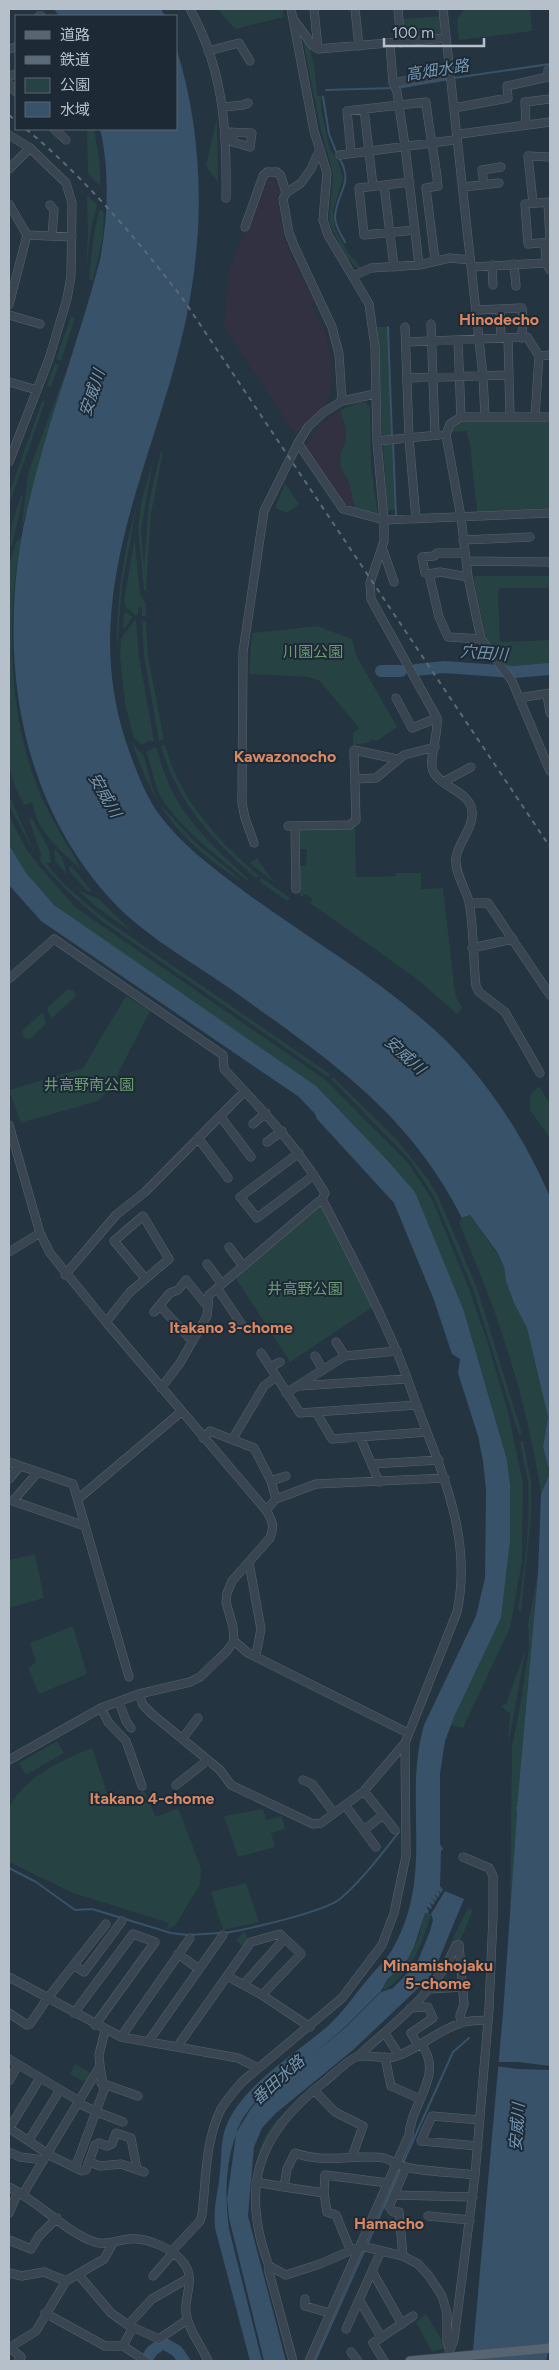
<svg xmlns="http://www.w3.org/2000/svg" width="559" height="2370" font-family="Figtree,'Noto Sans JP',sans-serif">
  <rect width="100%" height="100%" fill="#243441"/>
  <path fill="#313141" d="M269,175H275L279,178L282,189L277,198L284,235L289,250L313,299V308L315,314L324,327L333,362L331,391L326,404L295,434L224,327L228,273L266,177Z
    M340,410L346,429V440L340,455L341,469L349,482L355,510L345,507L304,447L319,424Z"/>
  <path fill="#264242" d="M217,9H283L284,17L235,29Z
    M464,9H530L532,31L459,40L457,20Z
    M441,16L444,32L441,36L408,40L404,37L403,19Z
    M302,36C316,57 315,73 317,96H321V109L330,150L337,158L343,178L333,211L335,228L348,253L361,267L358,269L345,256L329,222L333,173L321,131Z
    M217,118L218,182L206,166Z
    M87,129H94L100,164V186L88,174Z
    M87,194L97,205L91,230L85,276L88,236Z
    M100,209L104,213L103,237L93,281L89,280L94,232Z
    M71,316L75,318L61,361L56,359Z
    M376,327H388L396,510H387Z
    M55,363L59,365L51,387L47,385Z
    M66,371L21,532L28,473Z
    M42,401L45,402L9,505V494Z
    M361,402L367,403L370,408L371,467L378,515L355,510L349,482L341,469L340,455L346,440V429L340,410Z
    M461,419L550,422V508L477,512L470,444L466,431L450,432L452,425Z
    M161,451L163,452L151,514L146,590H144L138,527L142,499L153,461L141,530L144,565L149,502Z
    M285,483L299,504L287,513L275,508Z
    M21,496H23L12,546L10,545L12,524Z
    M137,504L122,586L117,652C116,601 123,553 137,504Z
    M21,536C7,620 7,708 38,789C45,806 55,823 64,840C69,848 79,861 80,869C65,855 44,837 36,817C34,812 34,807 32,802L24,805L15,787L9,766V566L16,542Z
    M134,542H135L140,594L146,604V616H142V606L138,608V615H135L125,606L124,601Z
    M473,576H550V588H500L498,592L500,642L550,640V667L509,670L486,639Z
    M126,612L132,617L125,629L123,628L124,613Z
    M134,621H136L139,656L154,741L151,742L150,740L142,745L134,738L125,704L120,657L121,638Z
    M142,621H146L148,656L164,740L159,741L144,656Z
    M317,626L352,639L356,655L397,727L377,741L371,740L368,743L353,745V733L359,728L320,681L308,677L249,674L252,633Z
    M132,743L144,756L152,787L159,803L195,842L240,879L239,880C179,840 156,811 132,743Z
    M165,745C180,801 217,839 259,876L256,878C212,839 178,804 161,746Z
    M156,747C161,763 166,780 174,795C192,828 222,854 249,880L248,881C221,860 179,827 162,799C153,784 153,767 146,752Z
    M9,795L35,854L9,805Z
    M9,815L25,847L36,862L75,907L327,1081L408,1163L432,1199L470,1291L487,1341L507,1408L523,1483L522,1561L510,1628L463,1728L450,1725L501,1618L510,1541V1484L507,1460L464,1311L452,1282L387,1160L54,905C38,889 17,869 9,846C7,837 9,824 9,815Z
    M32,818L49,849L51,863H46C63,885 84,902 105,919L330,1074L328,1077L103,922C80,903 59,885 40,861L41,855L29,819Z
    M355,828L356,877L396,876V873H421V889L443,888L454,985L456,997L462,1008L457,1014L413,976L310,903L313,899L305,894L302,897L300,895V866L306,865L307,849H300L299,830Z
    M54,848L62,857L67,874L55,861Z
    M257,858L273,881L250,863Z
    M69,867H72L92,891L88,892L70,872Z
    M262,878L290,898L287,901L259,881Z
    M79,891L99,899L132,932L95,906Z
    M68,989L73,990L76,996L51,1019L47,1008Z
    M126,996L150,1011L110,1089L98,1101L21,1123L9,1090L83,1068Z
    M43,1012L46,1024L30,1039H26L22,1034L23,1030Z
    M333,1077L397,1140L427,1178L438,1196L477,1288L522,1434L519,1435L473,1289L434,1197L411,1161L331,1079Z
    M539,1086L550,1104V1138L530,1110V1095Z
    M321,1204L373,1307L290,1362L235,1277Z
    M470,1215L496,1252L504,1267L506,1281L514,1303L527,1328L548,1417L543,1447L550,1473L541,1494C527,1399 497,1310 459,1223L462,1218Z
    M523,1441L531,1482V1518L521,1611L518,1610C524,1568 531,1526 528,1483C526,1470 522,1455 520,1442Z
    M35,1554L44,1598L9,1608V1560Z
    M538,1573L517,1807L516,1808L517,1813L510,1918L512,1746L520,1706L529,1648L528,1624Z
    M73,1626L87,1674L39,1694L28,1668L36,1662L30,1643Z
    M526,1648L508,1746L510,1714L501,1706L506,1704Z
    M57,1741L64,1753L26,1775L19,1763Z
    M92,1748L107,1792L115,1804L144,1791L156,1817L178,1808L201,1868L200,1884L175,1926L166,1930L169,1923L73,1893L9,1862C9,1851 6,1816 9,1808C22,1778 64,1759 92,1748Z
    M263,1809L266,1820L282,1816L285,1829L271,1833L275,1847L238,1857L224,1816Z
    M246,1883L259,1922L223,1930L211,1892Z
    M468,1908L473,1910L460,1941L452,1940Z
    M425,1912L431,1914L430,1917C422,1946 411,1972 385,1990L383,1988C389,1975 401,1969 409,1958C418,1944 421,1927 425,1912Z
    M244,1931L249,1941L244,1947L236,1941Z
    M75,2064L92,2074L89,2080L87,2079L84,2082L70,2074Z
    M293,2106L266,2142L257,2163C261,2138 272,2121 293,2106Z
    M426,2314L444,2344L445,2348L432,2352L416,2322Z"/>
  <path fill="#385269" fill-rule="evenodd" d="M54,9H161L165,16H59Z
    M176,47C206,142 205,245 181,341C148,476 79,599 126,742C134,765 143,790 156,810C180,844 212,867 245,892C303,935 366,971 421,1018C477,1064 522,1131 550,1197V1473L543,1447L548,1417L527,1328L514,1303L506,1281L504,1267L497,1252L470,1215L462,1218C409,1113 331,1061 239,995C199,966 152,941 117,906C24,809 0,675 20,545C37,448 75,355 100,260C108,217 110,171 100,129H176Z
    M9,845L26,873L54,905L316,1086L387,1160L415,1192L464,1311L507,1460L510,1484V1541L501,1618L454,1717L445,1741L440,1774V1844L443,1849L441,1851L440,1886L443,1890L441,1893L437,1890L440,1894L438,1898L434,1893L437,1899L436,1901L431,1898L435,1902L433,1905L429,1902L432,1907L431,1909L426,1906L429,1911L428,1913H425L414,1947L408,1959L387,1980L381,1991L344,2028L313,2054L345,2028L381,1992L393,1988L417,1963L430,1931L433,1920L431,1914L445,1891L464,1899L437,1964L429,1978L353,2050L276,2113L262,2128L254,2147L248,2216L286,2361H264L229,2218L227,2199L236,2135C225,2163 225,2199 229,2229L262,2361H250L215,2228C213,2205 218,2194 220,2172C222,2156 220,2140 227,2124C244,2084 297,2053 329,2025C344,2011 355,1994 368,1979C376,1969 385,1961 392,1950C436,1874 402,1803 424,1725L476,1616L485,1578L486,1490L483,1461L478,1436L458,1373L460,1359L452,1354L434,1300L394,1203L317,1119L315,1114L299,1097L41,921L9,885ZM300,2064L259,2099L250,2110L236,2133C247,2103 275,2083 300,2064Z
    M550,1473V2343L546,2361H472L503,2013L517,1813L516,1807H517L538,1573L541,1494Z"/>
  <path fill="#243441" d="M497,2062H518L550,2066V2070L518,2069L496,2066Z"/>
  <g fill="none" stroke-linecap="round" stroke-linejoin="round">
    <path stroke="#385269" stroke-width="2" d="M454,78L550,64
      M397,88L449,79
      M326,90L392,88
      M323,97L329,134L337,154
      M339,158C355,183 336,193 335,217C335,226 341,235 345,242
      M388,327L392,436
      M393,441L396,516
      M9,1868L36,1882L75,1910L92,1909L171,1933L188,1935L220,1933
      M225,1933C248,1929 324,1912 340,1899C362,1880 381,1855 399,1832
      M403,2163L453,2052L469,2038
      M367,2245L401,2167
      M315,2361L365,2249"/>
    <path stroke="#385269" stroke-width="12" d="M416,670L444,667L514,672L550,669
      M381,671H401
      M145,2361L152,2351L163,2343L177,2351L184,2361"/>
    <defs>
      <path id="minor" d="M190,9C224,70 227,130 226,198
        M291,9L314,131L327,173L323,220L328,235L369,304L375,347L377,441L384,520V541L370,583L371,599L437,718C439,734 428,759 433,771C441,788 470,791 472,811C474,828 458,842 456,858C454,872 466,889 469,902C474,928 473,960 476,986L479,992L505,1012L540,1073
        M314,9L318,49
        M355,9L359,46
        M398,9L401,43
        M443,9L483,376L485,417
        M39,16H41
        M294,20L313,46L318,49L446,38
        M390,44L393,83L397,92L405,146L419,265
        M9,49L16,47
        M208,51L239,43L250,61
        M9,76L16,74
        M393,83L450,73
        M9,84L16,92
        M224,107L243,105L248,103
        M454,108L508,98L507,86L548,77V70H550
        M364,109L373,186
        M526,125L525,102L550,99
        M54,129L66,140
        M226,132L252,133L250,147L233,142L232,134
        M9,135L30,148L66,183L72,203L71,276L67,299L49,359L9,462
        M320,149L311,169L301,183L286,193L283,199L289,233L295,248L332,327L339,354L342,401
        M351,152L347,111L426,102C429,131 435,157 438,186L426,188L435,260
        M340,155L454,140L460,134L550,122
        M9,169L30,148
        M410,182L359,188L364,235L415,230
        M384,185L394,267
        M484,185L482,170L501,167
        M463,187L499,183
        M550,202L525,204L528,244L550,242
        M533,203L528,156L550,157
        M548,203L550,240
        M9,204L27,235L9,305
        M50,205L54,210L52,236
        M245,227L263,176L267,172H277L281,176L286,193
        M27,235L72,237
        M545,243L546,263
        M514,264L516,286
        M492,265L493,285
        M471,267L546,263L550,270
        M353,276L371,268L419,265L450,258L470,260
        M500,309L501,338
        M476,310L522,308L523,325L521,338
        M9,315L40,324
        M431,324L435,435
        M405,327L409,438L416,519
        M508,338L510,416
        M458,340L461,417
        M406,342L527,337L539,356L535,417
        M539,356L550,355
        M407,378L509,375
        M9,382L37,390
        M550,417H461L450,424L446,435L461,517L468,577L481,639L512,681L550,771
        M377,441L439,435
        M298,443L343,509L384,520L550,513
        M463,540L530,537
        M383,550L394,582
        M466,561L550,562
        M429,574L425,573L422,557L434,556L437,553H465
        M468,577L440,572L429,574L439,617L448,637L481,639
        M547,694L550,713
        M396,698L412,728L437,718
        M519,698L550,693
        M355,779L376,778L404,755L435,747
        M443,782L471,767
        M288,826L350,825L356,820L354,750L397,759
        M295,826L296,889
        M254,843L245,818L242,803L243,652L264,511L298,443L308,427L324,412L342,401L375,394
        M469,903H488L550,995
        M472,948L513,939
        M9,979L54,939L223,1055L224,1069C262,1110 296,1145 325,1193L322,1199L209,1295L207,1316L180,1363L161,1388
        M220,1116L251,1157
        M253,1124L266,1113
        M9,1125L40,1233L50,1253L106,1322L266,1510C272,1520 275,1526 270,1538L232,1581L227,1593L226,1602L233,1627L234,1641L227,1651L200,1677L190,1682L139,1694L101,1708L9,1760
        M198,1138L228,1178
        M267,1142L282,1131
        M299,1153L240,1197L257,1218L314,1175
        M229,1247L243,1266
        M9,1252L40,1233
        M207,1264L222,1284
        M65,1275L116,1215L145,1192L244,1092
        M217,1288L242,1325
        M160,1306L192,1341
        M154,1312L170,1293L178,1290L186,1280L208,1307
        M106,1322L130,1292L169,1259L143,1216L114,1241L145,1278
        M336,1342L345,1356
        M261,1353L300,1413L417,1405
        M315,1356L323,1370
        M270,1367L280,1362
        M299,1386L406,1379
        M286,1393L345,1356L397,1351
        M316,1412L332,1439L427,1432
        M360,1437L379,1482
        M203,1438L210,1431L254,1448L271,1481L276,1499
        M232,1440L264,1386L276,1377
        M9,1462L73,1484L129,1677
        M372,1464L439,1460
        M38,1472L13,1501L85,1526
        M9,1479L20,1466
        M271,1481L286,1476
        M78,1499L181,1412
        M266,1510L276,1499L316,1484L445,1478
        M249,1563L261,1629L256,1655
        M234,1641L248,1653L408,1733
        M139,1694L143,1705L152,1714L220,1770L231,1785L313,1824L321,1823L364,1791L405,1743
        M119,1702L126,1721L131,1728
        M101,1708L108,1722L126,1741L142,1786
        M182,1739L198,1718
        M303,1780L312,1784L334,1813
        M176,1785L208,1760
        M364,1791L395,1830
        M345,1805L376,1847
        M364,1830L383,1815
        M178,1954L199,1969
        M74,1965L84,1972L122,1921
        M227,1976L262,1995L310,2027
        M9,1977L121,2037L238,2058L258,2068
        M243,1985L284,1939
        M429,1989L463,1987
        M410,2008L428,2007L433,2018L411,2033L418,2045
        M9,2013L27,2025L30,2024L47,1999L106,1924
        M74,2013L133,1934L155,1942L95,2025
        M386,2035L399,2055
        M121,2037L190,1938
        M148,2042L223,1935
        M177,2047L251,1942L280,1934L301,1954L262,1995
        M357,2057C393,2024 437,1992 456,1945H459L464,2004L460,2016L461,2023
        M385,2057L391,2086L420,2099
        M9,2059L79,2101L23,2194
        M9,2081L18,2065
        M101,2083L138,2096
        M314,2090L335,2112L363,2126L352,2157
        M79,2101L100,2066L99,2055L105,2030
        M78,2103L97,2112L123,2122
        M9,2128L51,2156L82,2171L86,2170L95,2145L99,2143L107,2146L112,2144L116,2133L131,2138L137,2169
        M9,2129L40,2078
        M29,2140L60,2090
        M478,2146L421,2141L432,2116L480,2120
        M9,2152L20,2157L44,2160
        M89,2162L100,2166L121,2164L144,2172
        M75,2168L104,2090L100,2066
        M256,2182L284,2187L287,2169L295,2153C325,2164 353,2154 384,2158C391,2160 398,2165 405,2167C427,2172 453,2172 475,2175
        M9,2187C38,2201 68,2234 95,2242C107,2246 117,2240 129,2239C147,2237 175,2249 185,2265C195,2279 184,2298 186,2313C188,2330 202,2346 208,2361
        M284,2187L324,2193
        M394,2195L473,2197
        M9,2213L18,2192
        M428,2216L470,2220
        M9,2240L31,2249L39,2236L57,2218
        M350,2249L336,2215L327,2212L324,2193L325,2175L388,2183
        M171,2252L200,2221L202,2215C206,2181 205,2141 221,2109C227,2099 235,2090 242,2082L342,1998L382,1945L394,1913L406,1856L405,1743L457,1612C472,1542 445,1479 420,1414C412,1393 405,1370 396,1350C374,1298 348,1249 322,1199
        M403,2256L399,2212H393L389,2207L406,2167
        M269,2266V2272L293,2361
        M372,2271L402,2324
        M9,2273L22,2276L44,2272L66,2281
        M78,2274L111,2313L128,2325L152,2299L189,2278
        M153,2276L173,2253
        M305,2299V2306L330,2313
        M360,2301L381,2337
        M45,2313L105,2346H123
        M128,2325L159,2339L187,2320
        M133,2327L123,2346L146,2361
        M346,2329L381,2251
        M9,2348L36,2331L66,2281L104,2259L113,2243
        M10,2348L21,2357L18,2361
        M449,2348L447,2341V2313L442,2296L429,2276L418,2264L403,2256L361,2246L320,2264L286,2275L269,2266C240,2188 257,2134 323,2083C332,2076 347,2061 356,2057C368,2053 385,2061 397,2056C420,2048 438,2030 461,2023C469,2020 479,2021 488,2020
        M351,2352L358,2361
        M449,2352L454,2340L475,2175L489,2009L493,1916V1876L489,1868L463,1857
        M309,2361L409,2135C411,2102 445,2075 421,2044
        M384,2361L373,2343L413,2316"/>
      <path id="major" d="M410,2361L550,2348"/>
    </defs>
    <use href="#minor" stroke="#57636e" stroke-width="9"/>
    <use href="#major" stroke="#45515d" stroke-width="10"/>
    <use href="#minor" stroke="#394551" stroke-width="8"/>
    <use href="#major" stroke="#576471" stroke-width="9"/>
    <path stroke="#5b6a78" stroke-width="2" stroke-dasharray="5 5" stroke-linecap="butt" d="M9,115L16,121
      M26,129C85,178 136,238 183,299L550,847"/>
  </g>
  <g text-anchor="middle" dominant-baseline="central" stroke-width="4" stroke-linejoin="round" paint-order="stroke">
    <g font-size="15" fill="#6b9d71" stroke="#1d2a36">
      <text x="313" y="652">川園公園</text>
      <text x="89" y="1085">井高野南公園</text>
      <text x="305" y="1289">井高野公園</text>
    </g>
    <g font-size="16" font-style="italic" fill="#7495af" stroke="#1d2a36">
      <text transform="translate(437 70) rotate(-9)">高畑水路</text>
      <text transform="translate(92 393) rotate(-72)">安威川</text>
      <text transform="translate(484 653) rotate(4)">穴田川</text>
      <text transform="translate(105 795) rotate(60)">安威川</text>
      <text transform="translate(405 1055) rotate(42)">安威川</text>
      <text transform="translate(278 2080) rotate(-42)">番田水路</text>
      <text transform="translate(517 2127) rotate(-86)">安威川</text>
    </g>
    <g font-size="16" font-weight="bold" fill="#d98862" stroke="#1d2a36">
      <text x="499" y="319">Hinodecho</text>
      <text x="285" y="756">Kawazonocho</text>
      <text x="231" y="1327">Itakano 3-chome</text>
      <text x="152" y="1798">Itakano 4-chome</text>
      <text x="438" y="1965">Minamishojaku<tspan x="438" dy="18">5-chome</tspan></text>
      <text x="389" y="2223">Hamacho</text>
    </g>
  </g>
  <rect width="559" height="2370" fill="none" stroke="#b5c0cb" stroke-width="20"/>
  <rect x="15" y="15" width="162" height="115" fill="#1d2a36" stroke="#5a6672"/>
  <rect x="25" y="31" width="25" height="8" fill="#576471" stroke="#5a6672"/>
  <text x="60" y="40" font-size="15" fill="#b5c0cb">道路</text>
  <rect x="25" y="56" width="25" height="8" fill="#5b6a78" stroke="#5a6672"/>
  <text x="60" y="65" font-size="15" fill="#b5c0cb">鉄道</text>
  <rect x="25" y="78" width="25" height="15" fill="#264242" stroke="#5a6672"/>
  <text x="60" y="90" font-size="15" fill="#b5c0cb">公園</text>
  <rect x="25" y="102" width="25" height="15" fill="#385269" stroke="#5a6672"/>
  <text x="60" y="115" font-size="15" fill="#b5c0cb">水域</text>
  <path d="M384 38v8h100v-8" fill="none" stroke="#b5c0cb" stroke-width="2.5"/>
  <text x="392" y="38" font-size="15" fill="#b5c0cb" stroke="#1d2a36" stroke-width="4" paint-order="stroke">100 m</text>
</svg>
